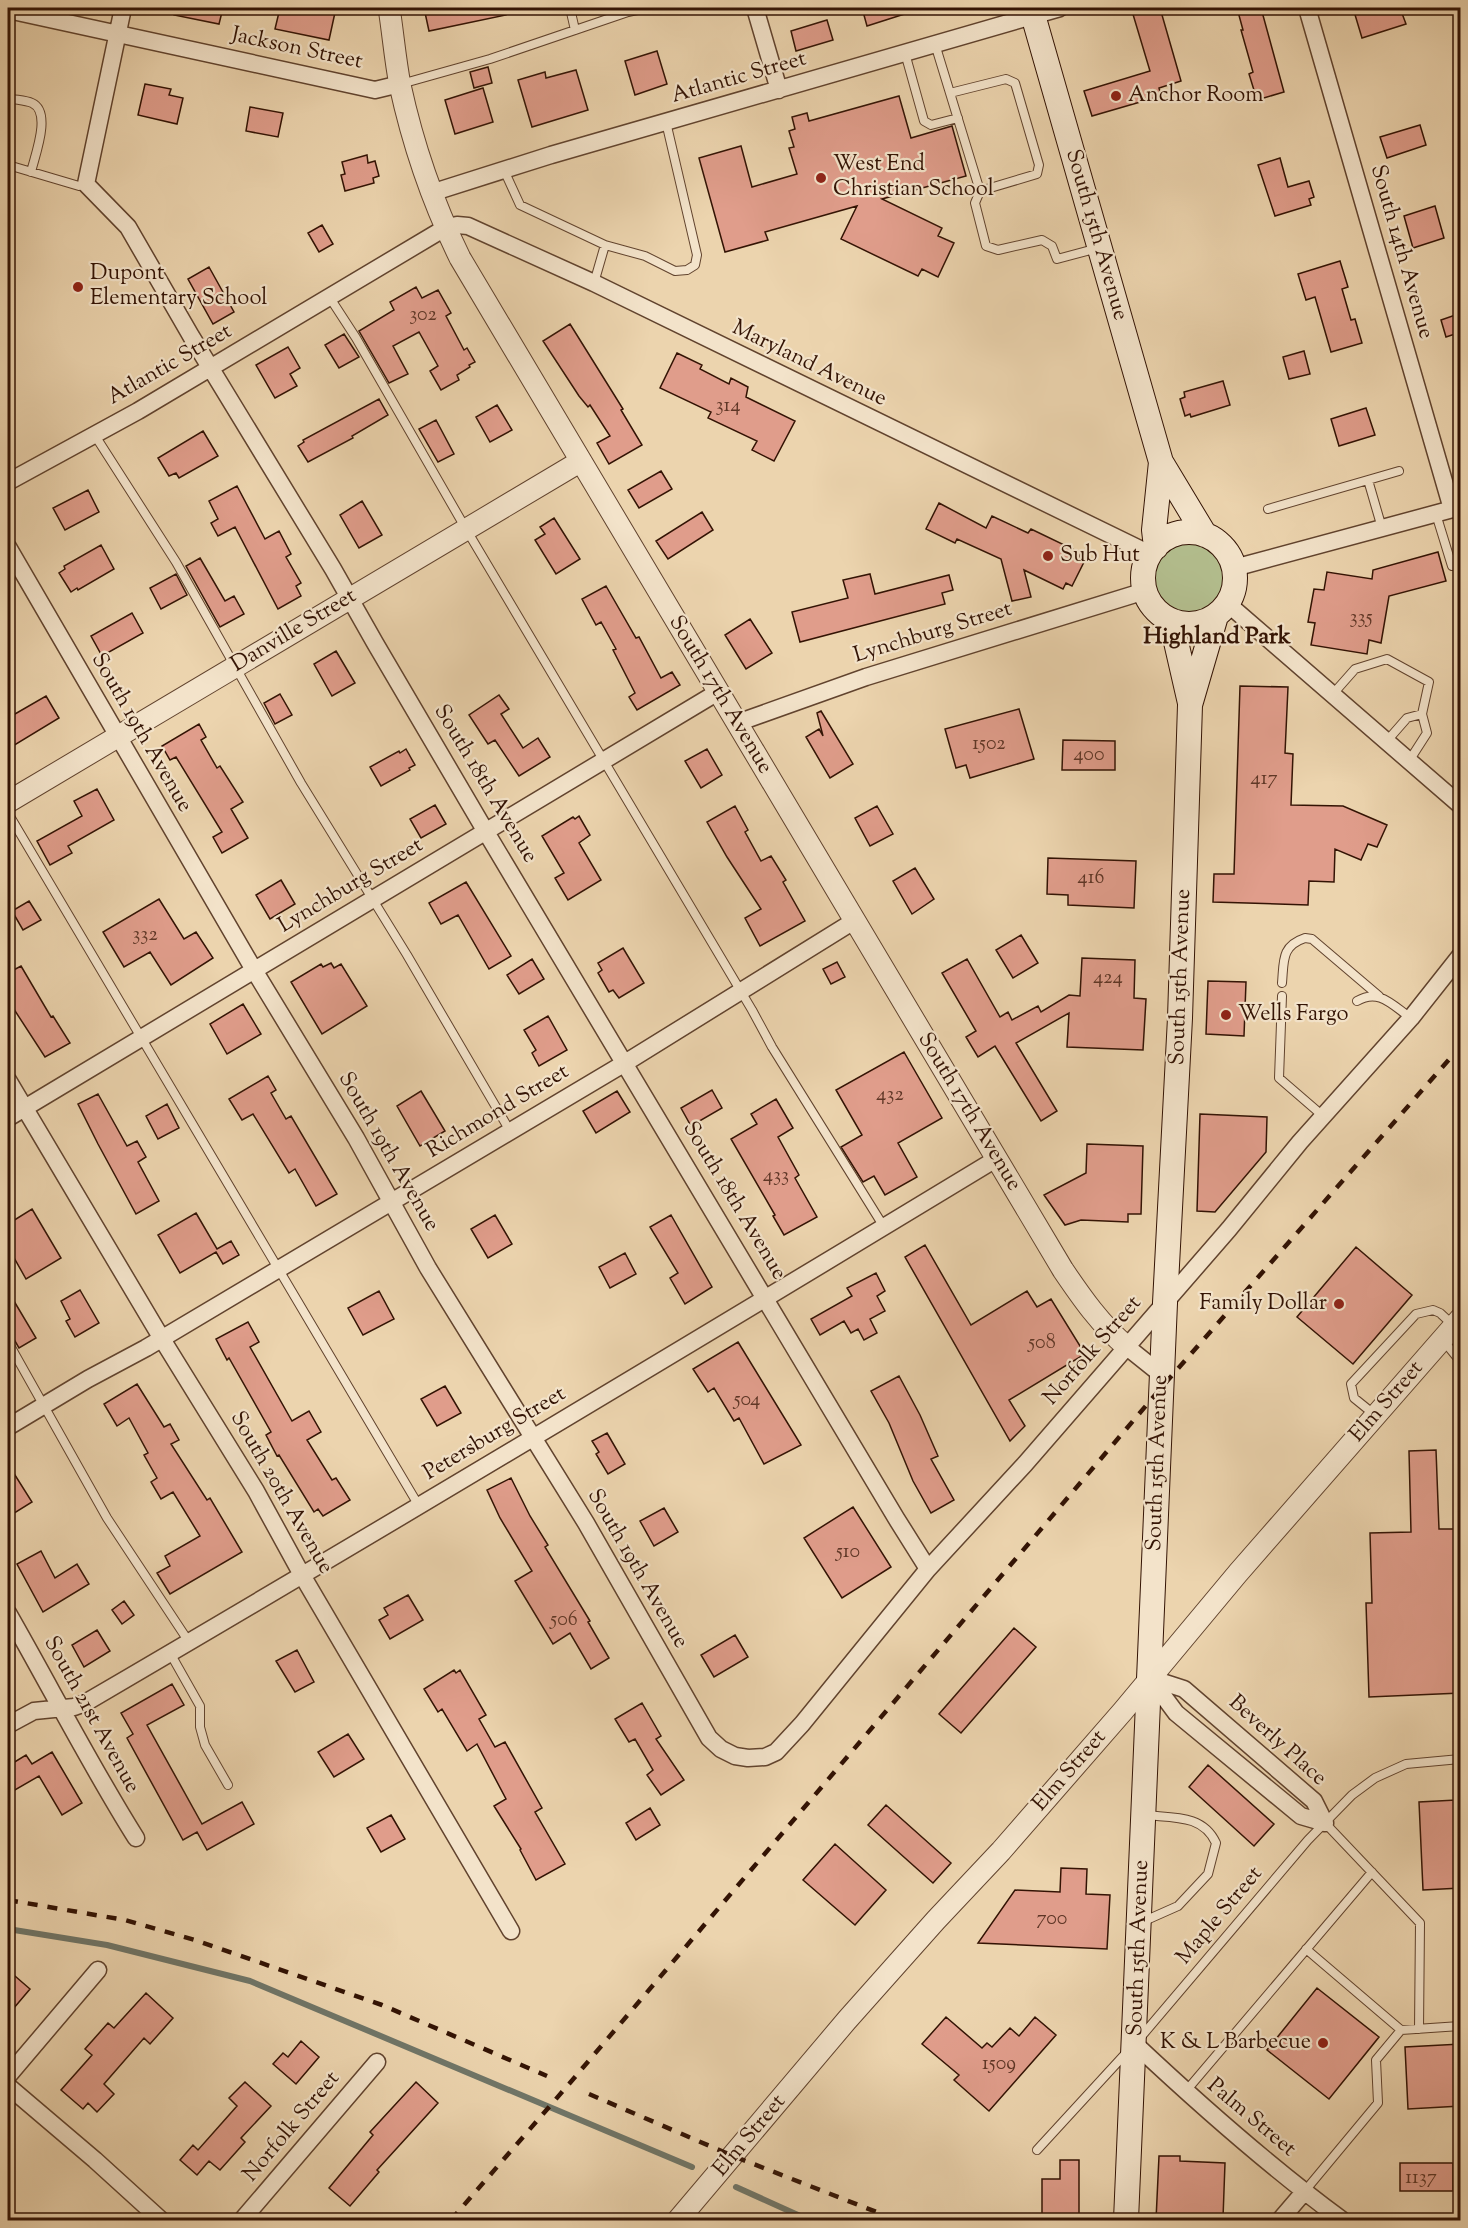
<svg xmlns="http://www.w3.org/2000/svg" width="1468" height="2228" font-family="'Sorts Mill Goudy',serif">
  <rect width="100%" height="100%" fill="#ecd4ae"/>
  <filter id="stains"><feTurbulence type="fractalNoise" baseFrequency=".00333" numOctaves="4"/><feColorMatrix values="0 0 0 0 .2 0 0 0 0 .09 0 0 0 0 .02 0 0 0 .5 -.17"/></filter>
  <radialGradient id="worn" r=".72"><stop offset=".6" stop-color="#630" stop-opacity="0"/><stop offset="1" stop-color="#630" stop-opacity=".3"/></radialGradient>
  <path fill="#b3be8e" stroke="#736849" stroke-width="1.5" d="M1154 580a38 38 0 1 1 76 0a38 38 0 1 1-76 0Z"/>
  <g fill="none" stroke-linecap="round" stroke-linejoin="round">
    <path stroke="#707668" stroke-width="6" d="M8,1929L107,1945L250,1981L692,2167
      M736,2187L809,2220"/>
  </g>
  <path fill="#e09d8b" stroke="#331304" stroke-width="1.5" d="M175,8H223L219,24L174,15Z
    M280,8H336L329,40L275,29Z
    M424,8H506V15L429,31Z
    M862,8H913L914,11L867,26Z
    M1142,8H1160L1181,81L1159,88L1161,96L1092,116L1084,91L1150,71L1132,11Z
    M1237,8H1261L1284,92L1257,100L1249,74L1253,72L1241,30H1243Z
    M1353,8H1400L1406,24L1362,38Z
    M827,20L833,40L796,51L791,31Z
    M657,51L667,84L635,95L625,61Z
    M488,67L492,83L474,88L470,72Z
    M576,70L588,110L532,127L518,80L545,72L546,78Z
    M145,84L171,89L169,95L183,98L177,124L138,115Z
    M483,88L493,122L455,134L445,100Z
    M899,96L911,138L952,126L966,176L882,199L942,228L938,236L954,243L938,277L922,269L918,276L841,239L857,206L765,232L768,240L725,252L699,158L741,146L752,187L797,174L789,148L794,147L789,131L795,129L792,117L807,113L809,121Z
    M250,107L283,113L278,137L246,131Z
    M1420,125L1426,145L1387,158L1380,137Z
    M367,155L368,163L375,161L379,176L373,178L374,183L345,191L341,175L345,174L342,162Z
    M1280,158L1288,187L1309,181L1314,197L1309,199L1311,205L1275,216L1258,165Z
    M1435,206L1444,238L1413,248L1404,216Z
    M322,225L333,244L319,252L308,233Z
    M1340,261L1348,287L1342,289L1351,320L1355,319L1362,343L1331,352L1315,297L1306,300L1298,274Z
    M209,267L234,312L213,324L188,279Z
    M416,287L422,298L438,290L451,313L446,316L464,350L467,348L475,362L469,365L470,367L457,375L459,380L441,390L430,371L438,366L419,332L393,346L408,374L389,383L359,331L394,310L390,302Z
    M1461,313V332L1446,337L1441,320Z
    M570,324L623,409L621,410L642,445L609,464L597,443L610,436L590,405L588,407L579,396L543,341Z
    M344,334L359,357L339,368L325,345Z
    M288,347L300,368L290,374L297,386L275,398L256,365Z
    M1304,351L1310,374L1289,379L1283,357Z
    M677,353L702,365L700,369L729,384L731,378L748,387L746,397L795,421L774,461L752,450L757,441L708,418L711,412L660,388Z
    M1223,381L1230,405L1191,417L1190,414L1185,416L1180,399L1185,397L1184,392Z
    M379,399L388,415L352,436L353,438L308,462L298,446L304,442L303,440Z
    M497,405L512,430L490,442L476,417Z
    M1366,408L1375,435L1339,446L1331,419Z
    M436,420L454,454L438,462L419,429Z
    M203,431L218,456L179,478L176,473L169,476L158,458Z
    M661,471L672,489L639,508L628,490Z
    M237,486L265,539L279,531L291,554L286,557L301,583L296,586L301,596L278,609L235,527L218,536L211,523L218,519L209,501Z
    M88,490L99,512L65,530L53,508Z
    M362,501L382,535L359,548L340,515Z
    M939,503L986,528L992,516L1028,533L1031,529L1081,553L1078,559L1084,562L1072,586L1066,583L1063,589L1024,570L1031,597L1012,601L1001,559L957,539L955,543L926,529Z
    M702,512L713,530L668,559L656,541Z
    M554,518L580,559L556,574L535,540L545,534L540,527Z
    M101,545L114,569L78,590L77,588L71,592L59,573L65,569L64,566Z
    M1438,552L1446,581L1389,596L1381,643L1369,640L1367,654L1311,645L1315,623L1308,622L1314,589L1324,590L1327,572L1372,579L1373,570Z
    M200,558L225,601L234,596L244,614L220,627L186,566Z
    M176,574L187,595L161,609L150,588Z
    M870,574L875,594L949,575L953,590L942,593L945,604L800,642L792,612L848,598L843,580Z
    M606,586L636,638L639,637L661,678L672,672L680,685L637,710L629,697L635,693L613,650L616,649L601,622L596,625L582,599Z
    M132,613L143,633L102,656L91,636Z
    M750,619L772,653L746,669L725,635Z
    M336,651L355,683L332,696L314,664Z
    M1240,686L1288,687L1285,753L1293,754L1291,805L1343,806L1387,825L1377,847L1368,844L1361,860L1335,849L1334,882L1309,881L1308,905L1213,902L1214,874H1234Z
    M280,694L292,715L275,724L264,703Z
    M499,695L509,709L501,714L523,748L538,738L550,757L519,776L495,740L488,744L469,715Z
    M46,696L59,718L8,749V718Z
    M1019,709L1034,759L970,778L966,765L956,768L945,729Z
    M821,711L853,764L830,778L806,737L819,729L823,736L817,713Z
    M199,724L206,737L201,740L217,768L220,766L243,802L231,809L248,838L222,853L213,837L222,832L176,757L170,760L162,746Z
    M1063,740L1115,741V770H1062Z
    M406,749L415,765L409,768L410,770L381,786L370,767L399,751L400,753Z
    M707,749L722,775L701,788L685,761Z
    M97,789L114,820L68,846L72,853L50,865L37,841L82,816L74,801Z
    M435,805L446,824L421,838L410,819Z
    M735,806L748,830L745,832L761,861L771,856L786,880L783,882L805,921L760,946L745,918L761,909L727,857L707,822Z
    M877,806L893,834L870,846L855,818Z
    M579,816L590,835L579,843L601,880L568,900L555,878L564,873L542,836L573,817L575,819Z
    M1048,858L1136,861L1134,908L1068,905V895L1047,894Z
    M915,868L934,899L912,914L893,881Z
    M281,880L295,904L270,919L256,895Z
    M466,882L511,956L489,969L458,915L441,924L429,903Z
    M159,899L184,939L196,932L213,958L171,985L150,952L124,967L103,932Z
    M29,901L41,920L23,930L12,911Z
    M1021,935L1038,963L1013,978L996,950Z
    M623,948L644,983L619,998L613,990L609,992L598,973L602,970L598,963Z
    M1082,958L1135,960L1134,998L1146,999L1143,1050L1067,1047L1069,1013L1016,1043L1057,1111L1041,1121L995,1046L978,1057L966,1037L976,1031L942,973L967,959L1000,1017L1008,1012L1012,1020L1038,1006L1041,1012L1069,995L1080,996Z
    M532,959L544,979L519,994L507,975Z
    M837,962L845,977L831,984L823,969Z
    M331,963L334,968L341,964L367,1006L322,1034L291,982L321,964L323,967Z
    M21,966L51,1017L53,1016L70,1043L45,1057L8,1000V973Z
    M1208,981L1246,982L1244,1036L1206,1034Z
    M243,1004L261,1034L227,1054L210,1024Z
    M548,1016L567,1050L539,1066L532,1053L536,1050L524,1030Z
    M904,1052L942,1118L898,1143L917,1177L885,1195L874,1176L863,1182L841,1147L862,1135L836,1090Z
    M268,1076L276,1090L271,1093L286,1119L291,1116L337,1194L316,1206L295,1169L289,1173L253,1114L242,1120L229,1099Z
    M712,1090L722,1108L691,1126L681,1108Z
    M421,1091L445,1131L420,1146L397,1106Z
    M617,1091L630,1112L596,1133L583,1111Z
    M98,1094L127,1146L137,1141L146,1157L138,1162L159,1201L136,1214L98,1144L78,1104Z
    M776,1099L793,1128L778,1137L799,1175L795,1178L817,1217L784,1235L773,1216L775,1215L731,1139L757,1124L751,1114Z
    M167,1104L179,1128L158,1139L146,1116Z
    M1200,1114L1267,1117L1266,1152L1215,1212L1197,1211Z
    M1087,1144L1143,1146L1141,1214H1128V1222L1081,1220L1065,1225L1044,1195L1086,1173Z
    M32,1209L61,1258L26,1279L8,1247V1224Z
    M196,1213L217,1249L231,1241L239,1255L223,1264L216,1252L180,1273L158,1235Z
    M495,1215L512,1244L488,1258L471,1229Z
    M671,1215L712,1287L685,1304L670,1278L678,1273L650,1227Z
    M925,1245L971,1325L1027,1291L1037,1307L1051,1299L1085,1354L1009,1400L1025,1426L1010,1441L905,1257Z
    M1356,1247L1412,1295L1353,1364L1297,1317Z
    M625,1253L636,1274L610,1288L599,1267Z
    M876,1273L885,1291L877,1296L885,1311L870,1319L877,1333L864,1340L858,1329L851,1333L844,1321L820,1335L811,1319L852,1296L847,1288Z
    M80,1290L99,1323L75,1337L66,1321L70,1319L61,1301Z
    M8,1291L36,1338L19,1348L8,1329Z
    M379,1291L394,1319L363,1335L348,1308Z
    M248,1322L259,1342L250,1347L292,1421L309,1411L321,1432L307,1440L332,1480L336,1478L350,1500L323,1516L318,1509L314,1512L279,1455L277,1456L266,1435L271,1432L229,1358L227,1360L216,1339Z
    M738,1342L801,1445L764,1464L739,1418L734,1421L714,1388L708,1392L693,1369Z
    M899,1376L920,1415L938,1456L931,1459L954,1500L931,1513L913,1481L889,1423L871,1391Z
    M137,1384L164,1427L170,1424L179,1440L171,1444L207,1500L210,1498L242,1552L170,1594L157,1573L170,1566L165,1556L200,1536L173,1492L161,1499L151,1482L157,1478L144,1455L148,1453L129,1418L117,1426L104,1404Z
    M445,1386L461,1413L437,1426L421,1399Z
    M607,1433L625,1464L608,1474L596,1454L599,1452L592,1441Z
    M1436,1450L1439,1529H1461V1693L1369,1697L1366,1603H1372L1370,1533L1411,1532L1409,1451Z
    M8,1464L32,1502L8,1517Z
    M511,1478L530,1516L548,1545L545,1547L590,1621L588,1622L609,1658L591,1669L570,1633L553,1644L515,1581L532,1571L500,1518L487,1490Z
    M853,1507L891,1567L842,1598L804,1538Z
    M664,1508L678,1532L654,1546L640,1521Z
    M41,1551L55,1578L77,1564L89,1584L43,1612L17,1564Z
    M408,1595L423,1620L390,1639L379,1620L388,1615L384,1608Z
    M124,1601L134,1615L122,1624L112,1610Z
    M1014,1628L1036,1647L961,1733L939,1714Z
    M97,1630L110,1651L84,1667L72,1645Z
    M735,1635L748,1657L714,1677L701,1655Z
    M297,1650L314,1682L295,1692L276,1661Z
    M454,1670L456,1673L460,1670L486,1715L479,1719L495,1747L505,1742L542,1808L535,1812L565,1864L536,1880L520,1850L521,1849L494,1806L506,1799L477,1744L467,1751L442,1709L438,1712L424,1689Z
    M172,1684L184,1705L147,1725L202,1824L242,1802L254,1824L207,1850L197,1832L183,1840L127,1738L133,1734L121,1713Z
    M642,1703L661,1736L656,1739L684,1780L661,1795L647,1775L653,1770L635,1739L629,1742L615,1719Z
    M348,1734L364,1759L334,1777L318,1752Z
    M52,1752L82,1803L62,1815L39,1776L8,1794V1766L26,1755L32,1764Z
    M1208,1765L1274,1824L1254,1846L1189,1787Z
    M1456,1800L1461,1888L1423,1890L1419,1802Z
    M886,1805L951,1863L933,1883L868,1825Z
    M650,1808L660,1825L636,1840L626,1823Z
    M391,1815L405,1839L381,1852L367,1828Z
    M835,1844L886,1890L855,1925L803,1880Z
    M1061,1868L1087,1869L1086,1894L1110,1895L1107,1949L978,1943L1015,1890L1060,1892Z
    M8,1970L30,1989L8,2015Z
    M1317,1988L1379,2037L1329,2099L1267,2050Z
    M146,1993L173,2018L150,2044L144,2038L104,2084L114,2094L97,2112L88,2103L83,2109L61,2090L92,2055L85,2049L108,2023L114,2028Z
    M946,2017L982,2048L987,2043L992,2047L1010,2028L1019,2036L1035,2017L1056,2035L989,2111L954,2080L959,2075L922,2044Z
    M301,2041L319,2057L296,2084L273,2064L283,2053L288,2057Z
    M1461,2044V2106L1408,2109L1405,2047Z
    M245,2082L271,2106L241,2138L245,2142L220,2170L209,2161L197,2175L180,2160L193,2145L198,2150L237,2106L229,2098Z
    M416,2082L438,2103L377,2170L379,2172L350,2206L329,2188L373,2135L370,2132Z
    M1159,2156H1180V2161L1225,2163L1223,2218L1178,2216V2220H1156Z
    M1060,2160H1079V2220H1042V2179H1060Z
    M1400,2163H1453V2191H1400Z"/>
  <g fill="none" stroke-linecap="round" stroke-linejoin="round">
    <defs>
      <path id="service" d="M570,8L575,30
        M935,44L980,191L975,203L986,246L998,250L1042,240L1052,246L1057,259L1098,248
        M905,53L924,121L931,125L958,118
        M401,84L490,59L628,12L646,8
        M950,93L1006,79L1015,83L1039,165L1037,174L980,191
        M8,98C15,100 25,100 32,103C52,112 35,155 31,172
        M8,165L79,186L86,184
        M504,170L520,205L605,245L645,256L675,271L687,270L695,265L697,255L666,122
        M594,283L605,245
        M330,298L356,338L466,529L752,1010L772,1047L884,1227
        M94,434L176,562L301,783L407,955L510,1131
        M1368,480L1382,528
        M1268,509L1399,471
        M1436,514L1452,566
        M1332,695L1355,669L1387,659L1429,682L1422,714L1407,718L1386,742
        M1409,761L1427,733L1422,714
        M8,813L419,1506
        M1282,983C1284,961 1281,946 1305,938L1312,939L1379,996
        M1282,996L1279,1078L1323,1116
        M1357,1001C1379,988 1392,1005 1411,1018
        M1443,1340L1460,1361
        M8,1342L107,1518L189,1642
        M1375,1415L1354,1398L1351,1384L1416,1314L1433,1310L1440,1313L1453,1325
        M170,1653L200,1706V1727L205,1745L228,1785
        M1325,1823L1420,1923L1419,2029
        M1142,1922L1178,1906L1208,1874L1216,1843C1203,1814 1172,1818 1145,1815
        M1306,1949L1401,2030L1460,2026
        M1140,2038L1308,1840L1352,1795L1375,1778L1406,1764L1460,1759
        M1186,2091L1372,1872
        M1037,2150L1127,2052
        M1304,2192L1378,2103L1376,2060L1401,2030"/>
      <path id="minor" d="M123,8L86,184L128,227L191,336L333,569L375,643L486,832L896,1518L928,1569
        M755,8L779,90
        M1307,8L1452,509
        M8,10L375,90L400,84
        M431,193L551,155L1060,8
        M8,482L138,411L445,228L457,225L468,226L594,283L1150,554
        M8,547L254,970L356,1138L428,1268L586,1523L709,1738L721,1749L735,1756L748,1758L765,1757L776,1752L802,1724L928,1569L1025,1464L1229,1229L1300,1142L1411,1018L1460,956
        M1234,568L1460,507
        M1228,604L1460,805
        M737,723L866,677L1145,591
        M8,1080L162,1339L256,1491L302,1575L511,1931
        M8,1118L718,692
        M1127,1347L1162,1375
        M8,1427L88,1379L146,1348L625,1063L854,921
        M8,1613C51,1688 90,1765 136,1838
        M1150,1678L1184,1689L1314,1801L1325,1823
        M1150,1678L1176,1713L1301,1816L1325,1823
        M8,1725L34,1711L74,1707L85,1703C391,1524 694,1342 996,1159
        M1135,2044C1201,2106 1269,2166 1342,2220
        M8,2076L98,1970
        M8,2086L95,2160L161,2220
        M242,2220L377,2062
        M1280,2220L1304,2192"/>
      <path id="tertiary" d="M389,8C393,33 395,59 400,85C413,145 433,203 460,258L1063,1270C1082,1298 1100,1324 1127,1347
        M8,802L581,461
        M678,2220L847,2020L936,1920L1001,1851L1123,1711L1238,1573L1460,1319"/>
      <path id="secondary" d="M1031,8L1161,462L1205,535
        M1143 578a46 46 0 1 1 92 0a46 46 0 1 1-92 0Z
        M1156,547L1154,530L1161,462
        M1171,620L1190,703
        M1126,2220L1165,1303L1180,1018L1190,705L1216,616"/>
    </defs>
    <use href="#service" stroke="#61432e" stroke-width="10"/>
    <use href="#minor" stroke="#61432e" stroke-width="19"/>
    <use href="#tertiary" stroke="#61432e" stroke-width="23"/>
    <use href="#secondary" stroke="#331304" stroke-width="26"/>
    <use href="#service" stroke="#f3e3ca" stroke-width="8"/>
    <use href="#minor" stroke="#f3e3ca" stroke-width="16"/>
    <use href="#tertiary" stroke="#f3e3ca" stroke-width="21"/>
    <use href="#secondary" stroke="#f3e3ca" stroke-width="24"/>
    <path stroke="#331304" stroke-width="4.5" stroke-dasharray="10 10" stroke-linecap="butt" d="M8,1900L125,1920L195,1940L382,2005L547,2076
      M589,2094L733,2156L897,2220
      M451,2220L569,2084L1161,1388L1460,1047"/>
  </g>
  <g fill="#8f2418" stroke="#f3e3ca" stroke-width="2">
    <circle cx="1116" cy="96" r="6"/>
    <circle cx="821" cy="178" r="6"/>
    <circle cx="78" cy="287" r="6"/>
    <circle cx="1048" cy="556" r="6"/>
    <circle cx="1226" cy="1015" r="6"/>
    <circle cx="1339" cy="1304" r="6"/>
    <circle cx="1323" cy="2043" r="6"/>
  </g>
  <g text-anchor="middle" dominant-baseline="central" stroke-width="4.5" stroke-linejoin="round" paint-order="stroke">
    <g font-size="20" fill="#5e3626">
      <text x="423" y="315">302</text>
      <text x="728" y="406">314</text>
      <text x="1361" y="618">335</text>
      <text x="989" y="744">1502</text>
      <text x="1089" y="755">400</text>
      <text x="1264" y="779">417</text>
      <text x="1091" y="878">416</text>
      <text x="145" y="935">332</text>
      <text x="1108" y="978">424</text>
      <text x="890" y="1095">432</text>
      <text x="776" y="1176">433</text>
      <text x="1042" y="1343">508</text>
      <text x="747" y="1400">504</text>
      <text x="848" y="1552">510</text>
      <text x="564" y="1620">506</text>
      <text x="1052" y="1919">700</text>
      <text x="999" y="2064">1509</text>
      <text x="1421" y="2178">1137</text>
    </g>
    <g font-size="22" fill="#331304" stroke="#f3e3ca">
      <text transform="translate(297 49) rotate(12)">Jackson Street</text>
      <text transform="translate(739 78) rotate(-16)">Atlantic Street</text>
      <text transform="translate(1096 235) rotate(74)">South 15th Avenue</text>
      <text transform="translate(1401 252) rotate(74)">South 14th Avenue</text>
      <text transform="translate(809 364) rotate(26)">Maryland Avenue</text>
      <text transform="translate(170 365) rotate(-30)">Atlantic Street</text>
      <text transform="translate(294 631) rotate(-31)">Danville Street</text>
      <text transform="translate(933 633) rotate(-17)">Lynchburg Street</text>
      <text transform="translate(720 695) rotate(59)">South 17th Avenue</text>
      <text transform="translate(141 733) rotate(60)">South 19th Avenue</text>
      <text transform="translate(485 784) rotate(59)">South 18th Avenue</text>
      <text transform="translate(351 886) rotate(-31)">Lynchburg Street</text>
      <text transform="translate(1181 977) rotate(-88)">South 15th Avenue</text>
      <text transform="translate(498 1112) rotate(-31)">Richmond Street</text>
      <text transform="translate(969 1112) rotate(59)">South 17th Avenue</text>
      <text transform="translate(388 1152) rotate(60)">South 19th Avenue</text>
      <text transform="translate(734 1201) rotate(59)">South 18th Avenue</text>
      <text transform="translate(1093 1351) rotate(-49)">Norfolk Street</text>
      <text transform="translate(1387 1402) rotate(-49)">Elm Street</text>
      <text transform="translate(495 1434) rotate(-31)">Petersburg Street</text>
      <text transform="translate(1158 1463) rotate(-88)">South 15th Avenue</text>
      <text transform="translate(281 1493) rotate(60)">South 20th Avenue</text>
      <text transform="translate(637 1569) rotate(60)">South 19th Avenue</text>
      <text transform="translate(91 1715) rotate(61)">South 21st Avenue</text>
      <text transform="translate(1277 1741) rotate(42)">Beverly Place</text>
      <text transform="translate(1070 1771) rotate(-49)">Elm Street</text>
      <text transform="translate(1220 1916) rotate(-50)">Maple Street</text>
      <text transform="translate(1139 1948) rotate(-88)">South 15th Avenue</text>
      <text transform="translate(1251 2118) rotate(40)">Palm Street</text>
      <text transform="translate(292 2127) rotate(-50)">Norfolk Street</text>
      <text transform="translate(750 2136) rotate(-50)">Elm Street</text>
    </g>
    <g font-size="22" fill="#331304" stroke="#f3e3ca" text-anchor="start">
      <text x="1128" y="96">Anchor Room</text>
      <text x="833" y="165">West End<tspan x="833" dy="25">Christian School</tspan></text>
      <text x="90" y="274">Dupont<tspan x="90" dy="25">Elementary School</tspan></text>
      <text x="1060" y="556">Sub Hut</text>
      <text x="1238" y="1015">Wells Fargo</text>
      <text x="1327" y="1304" text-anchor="end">Family Dollar</text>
      <text x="1311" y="2043" text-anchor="end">K &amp; L Barbecue</text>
    </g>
    <g font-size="24" font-weight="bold" fill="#331304" stroke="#f3e3ca">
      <text x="1217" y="637">Highland Park</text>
    </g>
  </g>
  <rect width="1468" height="2228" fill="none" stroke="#ecd4ae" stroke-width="30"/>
  <rect x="9" y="9" width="1450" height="2210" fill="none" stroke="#331304" stroke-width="3"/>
  <rect x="15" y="15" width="1438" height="2198" fill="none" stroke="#331304" stroke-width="1.5"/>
  <rect width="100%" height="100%" filter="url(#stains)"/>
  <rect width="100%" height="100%" fill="url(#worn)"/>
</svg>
